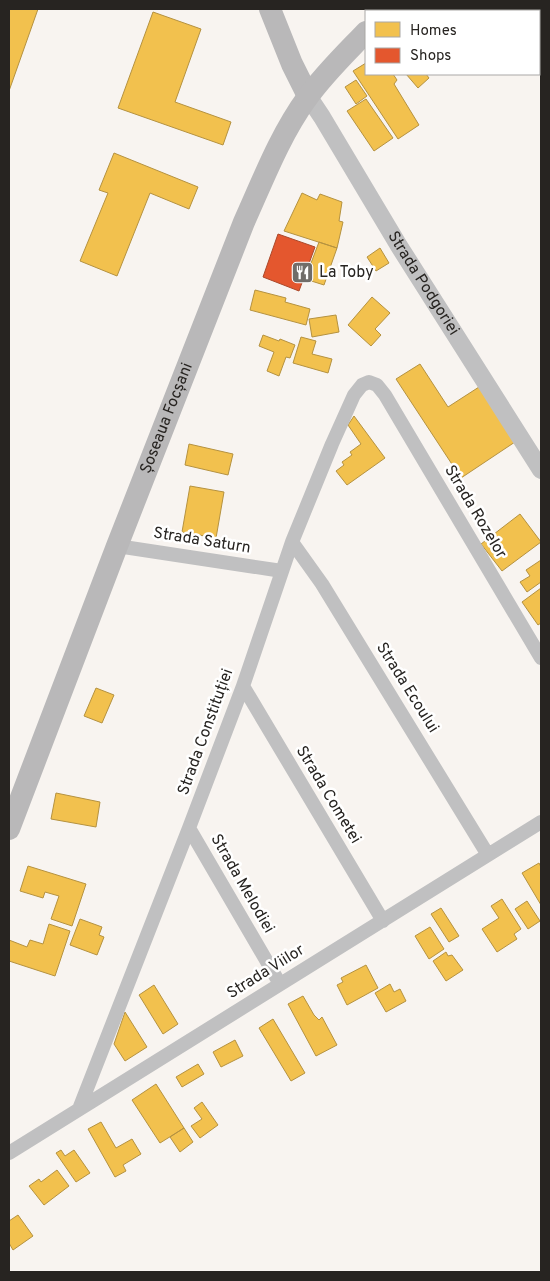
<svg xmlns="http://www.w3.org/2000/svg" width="550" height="1281" font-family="Overpass,sans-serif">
  <rect width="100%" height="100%" fill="#f8f4f0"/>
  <path fill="#f2c14e" stroke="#b59240" d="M9,9H38L9,91Z
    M443,9H462L464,11H445Z
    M153,12L201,29L175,102L231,122L223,145L118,108Z
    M366,63V74H393L397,80L394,84L419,125L398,139L353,71Z
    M406,74H426L429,78L418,88Z
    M356,80L367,96L356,104L345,87Z
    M366,99L393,138L374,151L347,111Z
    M114,153L198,187L189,209L150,193L117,276L80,261L108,193L99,190Z
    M302,193L317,200L320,194L342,202L339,221L343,222L337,248L284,231Z
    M319,242L337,248L324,285L305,279Z
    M380,248L389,263L376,271L367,257Z
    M255,290L286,298L285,302L310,309L306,325L250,310Z
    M372,297L390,313L375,329L381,335L371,346L348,325Z
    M336,315L339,332L312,337L309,319Z
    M263,335L279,341L280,339L295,345L290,358L286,357L279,376L267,371L274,352L259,346Z
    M301,337L316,341L312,354L332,359L328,373L293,363Z
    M420,364L448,407L479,387L515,442L461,478L396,379Z
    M354,416L385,458L347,485L336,471L344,465L342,462L352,455L350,452L361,444L348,425Z
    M189,444L233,454L228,475L185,465Z
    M190,486L224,492L216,538L182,532Z
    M520,514L541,542L502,571L481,544Z
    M541,560V582L527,592L520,582L530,576L526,570Z
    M541,588V623L538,625L522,602Z
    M96,688L114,695L102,723L84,716Z
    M56,793L100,802L96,827L51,819Z
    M539,863L541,867V905L522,873Z
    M28,866L86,884L72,926L51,919L59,896L45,892L43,898L20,891Z
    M502,899L521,929L514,934L517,939L497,952L482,929L499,918L491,906Z
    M527,901L540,921L528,929L515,909Z
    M441,908L459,936L449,942L431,914Z
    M80,919L102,927L99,935L104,937L97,955L70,945Z
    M49,924L70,931L55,976L9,961V940L27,947L30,940L43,944Z
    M430,927L444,949L429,959L415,936Z
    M446,952L448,956L452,955L463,970L446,981L433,961Z
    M366,965L378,988L347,1005L337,985L343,982L341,978Z
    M390,984L394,992L400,989L406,1001L386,1012L375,993Z
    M154,985L178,1024L163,1034L139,995Z
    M303,996L314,1015L319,1020L322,1017L337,1045L316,1056L288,1004Z
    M125,1012L147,1047L125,1061L114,1044Z
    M273,1019L305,1073L291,1081L259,1028Z
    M235,1040L243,1056L221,1067L213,1052Z
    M198,1064L204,1074L182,1087L176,1077Z
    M156,1084L184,1128L160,1143L132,1100Z
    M202,1102L218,1125L200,1138L191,1126L202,1119L194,1108Z
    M101,1122L116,1148L132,1139L141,1154L123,1165L126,1171L115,1177L88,1129Z
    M184,1128L193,1142L180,1152L170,1137Z
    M61,1150L65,1156L74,1150L90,1173L76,1182L56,1153Z
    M57,1170L69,1186L44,1205L29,1186L39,1179L41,1182Z
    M18,1215L33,1236L13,1250L9,1243V1221Z"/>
  <path fill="#e4572e" stroke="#ab482a" d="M278,234L315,247L299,291L263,277Z"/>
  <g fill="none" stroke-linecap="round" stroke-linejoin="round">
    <path stroke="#c0c0c1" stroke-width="14" d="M292,542L322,584L488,855
      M117,546L282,571
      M243,686L383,921
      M189,828L280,984
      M79,1109L189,828L243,686L292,542L332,444L354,395L362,385L369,382L377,385L385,395L541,658
      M9,1153L541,822"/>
    <path stroke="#c0c0c1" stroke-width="18" id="s1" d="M308,96L322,117L399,246L541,470"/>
    <g stroke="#b9b8b9" stroke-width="22">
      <path d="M270,9L292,64L308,96"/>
      <path d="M386,11L388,9"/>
      <path id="s2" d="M9,829L117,546L244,222C263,180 280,135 307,98C324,74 346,53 366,32"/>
    </g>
  </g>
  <defs>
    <symbol id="restaurant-square" viewBox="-11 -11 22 22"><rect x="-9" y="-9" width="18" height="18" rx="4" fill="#706d69" stroke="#fff"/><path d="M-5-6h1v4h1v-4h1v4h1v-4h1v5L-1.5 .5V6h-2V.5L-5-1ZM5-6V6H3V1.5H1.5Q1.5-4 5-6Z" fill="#fff"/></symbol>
  </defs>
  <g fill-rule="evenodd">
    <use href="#restaurant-square" x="290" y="260" width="25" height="25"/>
  </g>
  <g text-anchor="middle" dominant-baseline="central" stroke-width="5" stroke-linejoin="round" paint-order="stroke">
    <g font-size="16" fill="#272421" stroke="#fff" text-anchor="start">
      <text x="319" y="273">La Toby</text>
    </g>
    <g font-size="16" fill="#272421" stroke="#fff">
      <text stroke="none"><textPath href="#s1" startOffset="220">Strada Podgoriei</textPath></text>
      <text stroke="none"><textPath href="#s2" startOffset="440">Șoseaua Focșani</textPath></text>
      <text transform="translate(475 512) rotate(59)">Strada Rozelor</text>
      <text transform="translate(202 541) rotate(9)">Strada Saturn</text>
      <text transform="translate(407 688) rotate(58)">Strada Ecoului</text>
      <text transform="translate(206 732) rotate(-70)">Strada Constituției</text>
      <text transform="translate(328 795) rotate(59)">Strada Cometei</text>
      <text transform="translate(242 884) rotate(60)">Strada Melodiei</text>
      <text transform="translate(266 972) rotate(-32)">Strada Viilor</text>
    </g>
  </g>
  <rect width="550" height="1281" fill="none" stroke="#272421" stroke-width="20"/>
  <rect x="365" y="10" width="175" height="65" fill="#ffffff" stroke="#a9a7a6"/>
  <rect x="375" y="22" width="25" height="15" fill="#f2c14e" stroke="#a9a7a6"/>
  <text x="410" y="35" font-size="15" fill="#272421">Homes</text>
  <rect x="375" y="48" width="25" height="15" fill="#e4572e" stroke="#a9a7a6"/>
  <text x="410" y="60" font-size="15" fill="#272421">Shops</text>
</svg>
